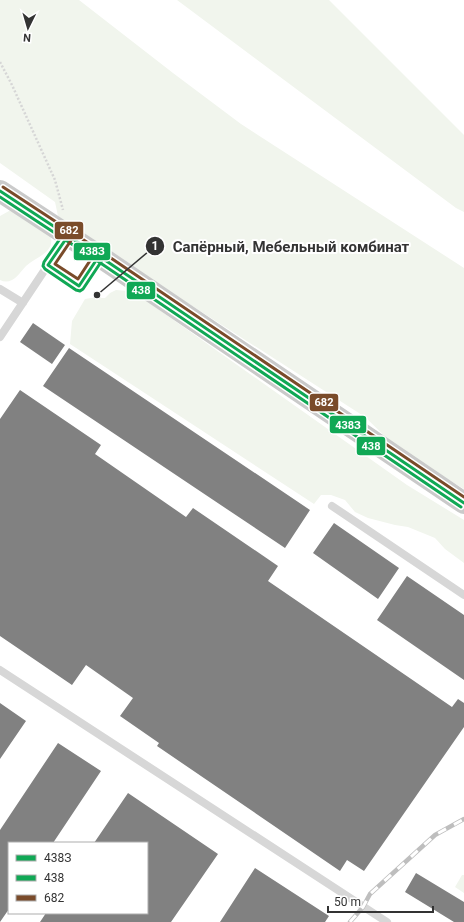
<svg xmlns="http://www.w3.org/2000/svg" width="464" height="922" font-family="Roboto,sans-serif">
  <rect width="100%" height="100%" fill="#fff"/>
  <path fill="#f1f5ed" d="M0,0H79L173,73L241,124L464,268V489L396,447L365,417L180,298L58,216L55,202L0,163Z
    M177,0H329L464,135V212L456,208Z
    M9,211L21,212L51,237C54,253 36,257 26,266C21,271 18,277 12,280C8,282 4,282 0,280V216Z
    M116,290L128,291L141,297L407,485L464,520V563L445,549L435,538L408,527L395,525L368,518L355,512L345,500L331,495H321L314,504L70,344L72,321L85,299L91,298H105L110,293Z
    M462,875H464V893L455,887Z"/>
  <path fill="#818181" d="M33,323L65,345L52,364L20,342Z
    M69,348L310,510L285,548L43,386Z
    M20,390L101,445L95,454L186,517L193,508L278,566L268,581L452,707L458,699L464,703V727L364,871L347,860L340,871L157,746L159,743L120,716L133,698L86,665L72,685L0,636V419Z
    M334,523L399,568L378,599L313,553Z
    M407,576L464,615V680L377,620Z
    M0,703L26,721L0,759Z
    M58,743L101,771L53,843H9V909L0,922V830Z
    M128,793L218,854L171,922H40L46,913H147V843H94Z
    M255,868L329,916L325,922H220Z
    M416,873L464,902V922H454L405,892Z"/>
  <g fill="none" stroke-linecap="round" stroke-linejoin="round">
    <path stroke="#d6d6d6" stroke-width="2.5" stroke-dasharray="2 2" stroke-linecap="butt" d="M0,62L12,85L55,180L63,210"/>
    <path stroke="#d7d7d7" stroke-width="8" d="M67,237L48,265L79,286L99,256
      M0,289L23,303
      M0,337L48,265
      M332,506L464,595
      M0,670L387,922"/>
    <path stroke="#cacaca" stroke-width="22" d="M0,191L99,256L464,503"/>
    <defs>
      <path id="rail" d="M350,922L363,907L370,894L435,835L464,819"/>
    </defs>
    <use href="#rail" stroke="#bebebe" stroke-width="4.5"/>
    <use href="#rail" stroke="#fff" stroke-width="3" stroke-dasharray="9" stroke-linecap="butt"/>
    <defs>
      <path id="bus-1" d="M0,191L99,256L464,503
        M68,236L48,265L79,286L99,256"/>
      <path id="bus-2" d="M0,197L96,260L461,507
        M64,233L44,262L43,266L45,269L76,290L80,291L83,289L103,259"/>
      <path id="bus-3" d="M3,187L102,252L464,497
        M72,239L55,264L78,279L95,253"/>
    </defs>
    <use href="#bus-1" stroke="#fff" stroke-width="6"/>
    <use href="#bus-2" stroke="#fff" stroke-width="6"/>
    <use href="#bus-3" stroke="#fff" stroke-width="6"/>
    <use href="#bus-1" stroke="#10a855" stroke-width="3"/>
    <use href="#bus-2" stroke="#10a855" stroke-width="3"/>
    <use href="#bus-3" stroke="#7a4b2a" stroke-width="3"/>
  </g>
  <path fill="none" stroke="#333" stroke-width="1.5" d="M97 295L155 246"/>
  <g fill="#333" stroke="#fff" stroke-width="1.5">
    <circle cx="97" cy="295" r="4"/>
    <circle cx="155" cy="246" r="10"/>
  </g>
  <g font-size="12" text-anchor="middle" font-weight="bold" fill="#fff">
    <text x="155" y="250">1</text>
  </g>
  <g font-size="15" text-anchor="middle" font-weight="bold" fill="#333" stroke="#fff" stroke-width="4" stroke-linejoin="round" paint-order="stroke">
    <text x="291" y="252">Сапёрный, Мебельный комбинат</text>
  </g>
  <g stroke="#fff" stroke-width="1.5">
    <rect x="54" y="221" width="30" height="19" rx="4" fill="#7a4b2a"/>
    <rect x="73" y="242" width="38" height="19" rx="4" fill="#10a855"/>
    <rect x="126" y="281" width="30" height="19" rx="4" fill="#10a855"/>
    <rect x="309" y="393" width="30" height="19" rx="4" fill="#7a4b2a"/>
    <rect x="329" y="415" width="38" height="19" rx="4" fill="#10a855"/>
    <rect x="356" y="436" width="30" height="20" rx="4" fill="#10a855"/>
  </g>
  <g font-size="11" text-anchor="middle" font-weight="bold" fill="#fff">
    <text x="69" y="234">682</text>
    <text x="92" y="255">438З</text>
    <text x="141" y="294">438</text>
    <text x="324" y="406">682</text>
    <text x="348" y="429">438З</text>
    <text x="371" y="450">438</text>
  </g>
  <rect x="8" y="842" width="140" height="72" fill="#ffffff" stroke="#adadad"/>
  <rect x="16" y="855" width="20" height="6" fill="#10a855" stroke="#adadad"/>
  <text x="44" y="862" font-size="12" fill="#333333">438З</text>
  <rect x="16" y="875" width="20" height="6" fill="#10a855" stroke="#adadad"/>
  <text x="44" y="882" font-size="12" fill="#333333">438</text>
  <rect x="16" y="895" width="20" height="6" fill="#7a4b2a" stroke="#adadad"/>
  <text x="44" y="902" font-size="12" fill="#333333">682</text>
  <g transform="translate(28 28) rotate(185)" stroke="#ffffff" stroke-width="3" paint-order="stroke">
  <path d="M0-3L7 15L0 10L-7 15Z" fill="#333333"/>
  <text y="-6" font-size="11" font-weight="bold" text-anchor="middle" fill="#333333">N</text>
  </g>
  <path d="M328 906v6h105v-6" fill="none" stroke="#333333" stroke-width="2"/>
  <text x="334" y="906" font-size="12" fill="#333333" stroke="#ffffff" stroke-width="3" paint-order="stroke">50 m</text>
</svg>
